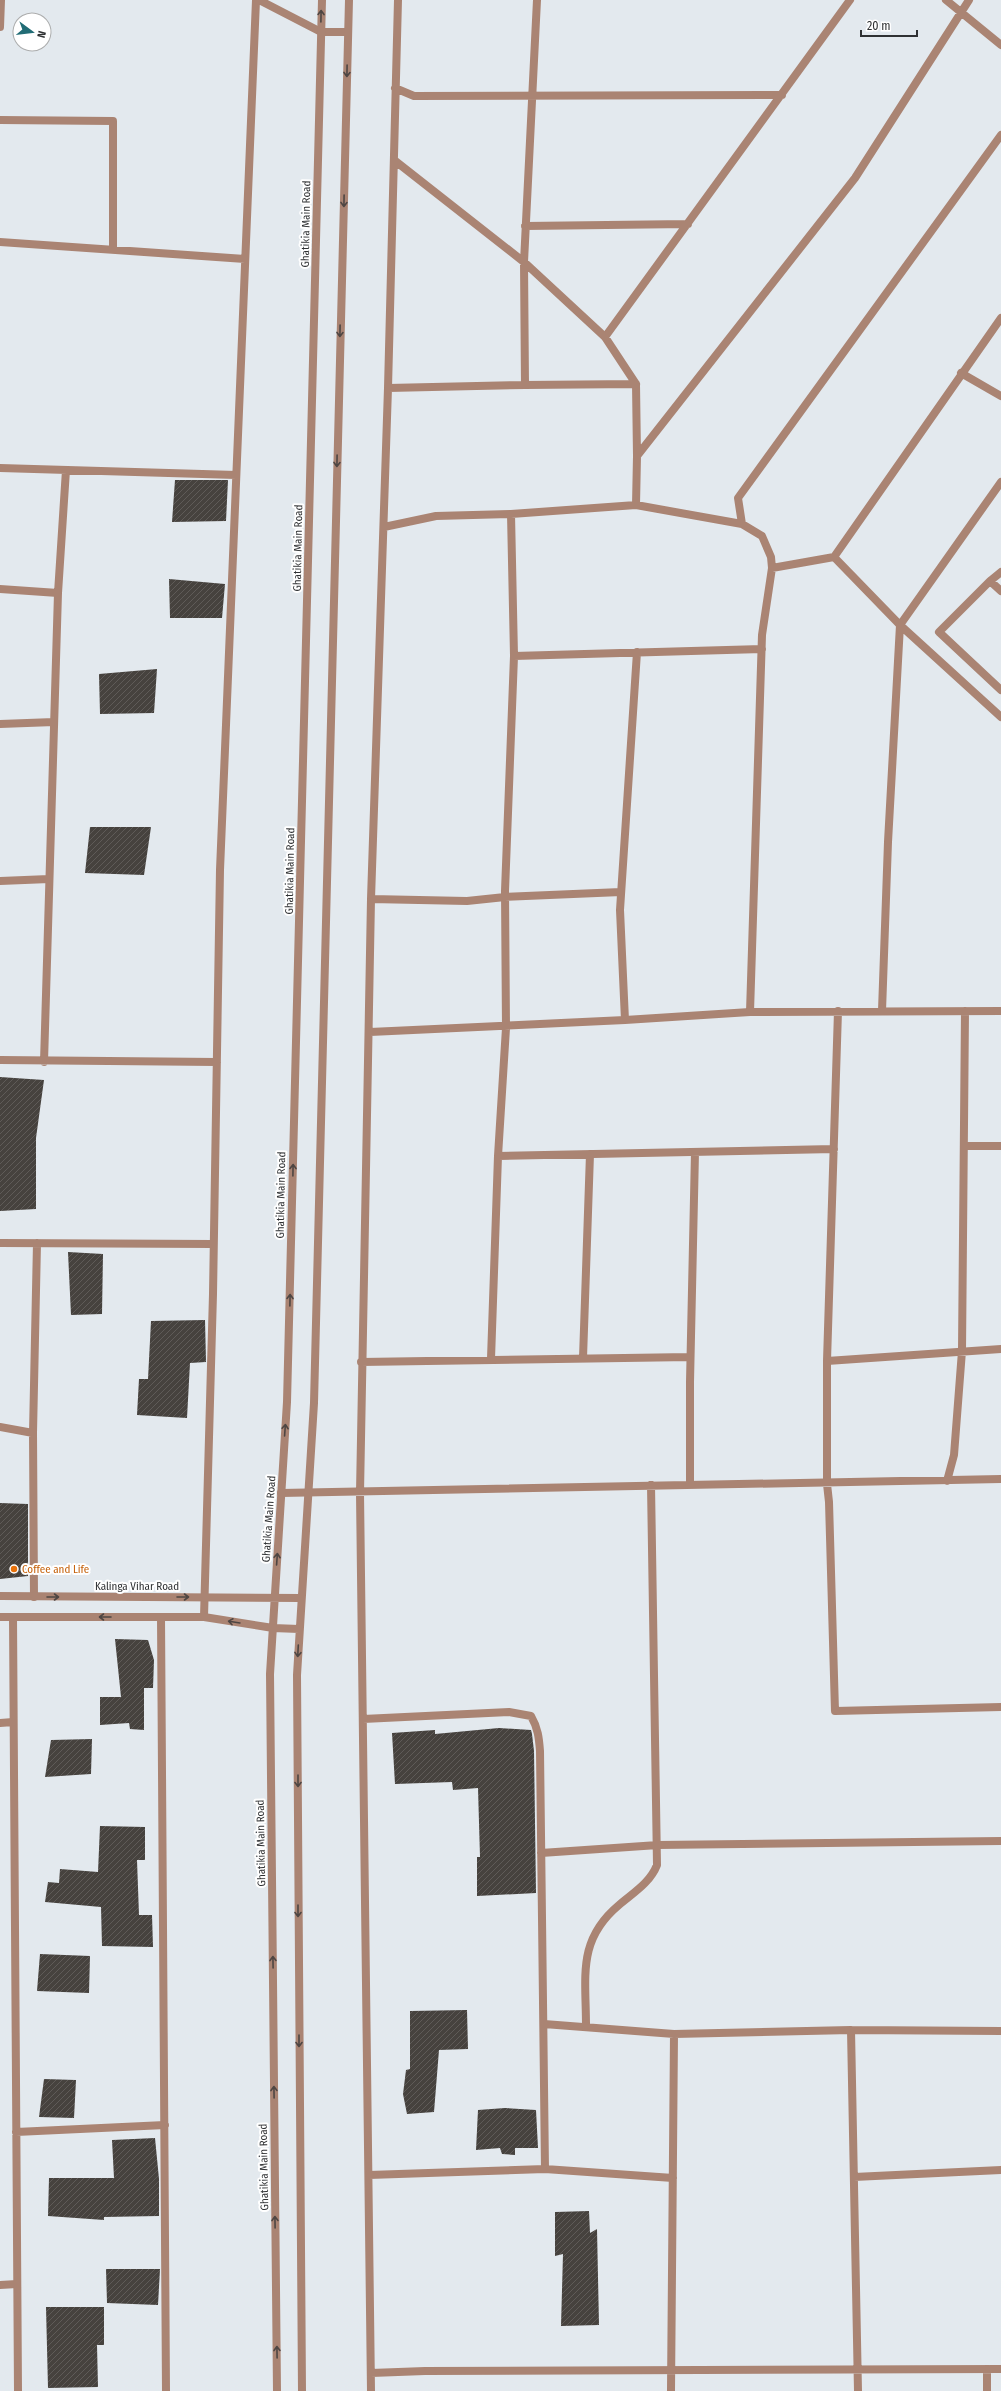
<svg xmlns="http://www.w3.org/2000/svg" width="1001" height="2391" font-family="'Fira Sans Condensed',sans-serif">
  <defs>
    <pattern id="building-hatch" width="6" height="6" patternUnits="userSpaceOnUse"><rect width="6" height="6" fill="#46423e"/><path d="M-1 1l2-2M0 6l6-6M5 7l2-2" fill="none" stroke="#5f5b58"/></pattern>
  </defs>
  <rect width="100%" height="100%" fill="#e3e9ee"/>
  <path fill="url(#building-hatch)" d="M175,480H228L226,521L172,522Z
    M169,579L225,584L222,618H170Z
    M157,669L154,713L100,714L99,674Z
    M90,827H151L144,875L85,873Z
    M0,1077L44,1080L36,1138V1209L0,1211Z
    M68,1252L103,1254L102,1314L71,1315Z
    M205,1320L206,1362L190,1363L187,1418L137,1415L139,1379H148L151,1321Z
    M0,1503L28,1504V1576L0,1579Z
    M115,1639L148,1640L154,1660L153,1688H144V1730L130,1729L129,1723L100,1725V1697H121Z
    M499,1728L531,1730L532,1734L534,1751L536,1893L477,1896V1857H480L478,1788L453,1790L452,1782L395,1784L392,1733L435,1730V1734Z
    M92,1739L91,1774L45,1777L51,1740Z
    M100,1826L145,1827V1860H137L139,1915H152L153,1947L102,1946L101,1907L45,1902L48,1882L59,1883L60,1869L98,1872Z
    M40,1954L90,1956L89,1993L37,1991Z
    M467,2010L468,2049L439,2050L434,2112L407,2114L403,2094L406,2070L410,2069V2011Z
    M44,2079L76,2080L74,2118L39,2117Z
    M505,2108L536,2110L538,2148H515V2155L502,2154L500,2148L476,2150L478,2110Z
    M155,2138L159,2179V2216L104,2217V2220L48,2216L49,2178H114L112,2140Z
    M589,2211L590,2233L597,2229L599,2325L561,2326L563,2254L555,2256V2212Z
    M106,2269H160L158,2305L107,2303Z
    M46,2307H104V2345H97L98,2387L48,2388Z"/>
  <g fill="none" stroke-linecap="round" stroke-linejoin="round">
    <path stroke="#aa8473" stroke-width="8" d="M259,0L321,32H348
      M537,0L524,262L605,337L850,0
      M946,0L1001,45
      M0,27L1,0
      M395,88L414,96L782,95
      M0,120L113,121V249
      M394,160L524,262L525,385L636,384L637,456
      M525,226L688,224
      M0,242L245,259
      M605,337L636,384
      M961,373L1001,396
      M388,388L525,385
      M0,468L236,475
      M1001,482L900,625L1001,717
      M636,505L637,456L855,178L969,0
      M742,524L738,498L1001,135
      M384,527L436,516L511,514L636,505L742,524L762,536L771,557L772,568L762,635L750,1012L1001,1011
      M834,557L900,625L888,842L882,1011
      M772,568L834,557L1001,318
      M990,581L1001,572
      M0,589L58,593
      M1001,591L990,581L939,632L1001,690
      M637,652L620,910L625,1020L750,1012
      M514,656L762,649
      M0,724L54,722
      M0,881L49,879
      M371,899L467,901L505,897L621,892
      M838,1011L827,1361V1484L829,1502L835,1711L1001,1707
      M370,1032L625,1020
      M0,1060L217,1062
      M44,1062L58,593L66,470
      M966,1146H1001
      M498,1156L834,1149
      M0,1243L213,1244
      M583,1358L590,1154
      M491,1359L498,1156L506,1028L505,891L514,656L511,514
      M827,1361L1001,1349
      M361,1362L690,1357
      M0,1427L33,1433L34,1597
      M33,1433L37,1243
      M947,1481L954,1455L962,1351L965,1011
      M690,1484V1382L695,1152
      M281,1493L1001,1479
      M13,1617L18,2391
      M161,1617L166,2391
      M204,1617L213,1294L220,870L256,0
      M363,1719L509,1712L531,1716C538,1728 539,1738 540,1751L545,2169
      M0,1723L13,1722
      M541,1853L658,1845L1001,1841
      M544,2024L674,2034L851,2030L858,2391
      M586,2026C586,1976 577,1940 619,1905C633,1893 650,1883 657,1865L651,1485
      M851,2030L1001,2031
      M16,2132L165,2125
      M369,2175L545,2169L673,2178
      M854,2177L1001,2170
      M0,2285L17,2284
      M987,2369V2391
      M371,2373L425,2371L1001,2369
      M371,2391L360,1493L371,899L388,388L398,0
      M671,2391L674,2034"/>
    <path stroke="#aa8473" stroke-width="8" d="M0,1596L301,1598
      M0,1617H204L273,1628L299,1629
      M277,2391L270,1674L287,1402L322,0
      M302,2391L297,1675L314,1403L349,0"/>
  </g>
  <defs><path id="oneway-shaft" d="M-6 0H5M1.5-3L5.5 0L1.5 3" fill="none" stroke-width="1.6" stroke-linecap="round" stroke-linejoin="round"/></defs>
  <g stroke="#4e4643">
    <use href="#oneway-shaft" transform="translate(321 16) rotate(-89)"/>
    <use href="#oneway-shaft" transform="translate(347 71) rotate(91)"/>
    <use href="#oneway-shaft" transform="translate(344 201) rotate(91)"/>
    <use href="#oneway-shaft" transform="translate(340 331) rotate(91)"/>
    <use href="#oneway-shaft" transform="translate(337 461) rotate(91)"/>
    <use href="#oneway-shaft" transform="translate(293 1170) rotate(-89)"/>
    <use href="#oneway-shaft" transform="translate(290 1300) rotate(-89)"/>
    <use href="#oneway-shaft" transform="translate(285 1430) rotate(-86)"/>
    <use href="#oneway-shaft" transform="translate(277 1559) rotate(-86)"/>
    <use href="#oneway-shaft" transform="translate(53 1597)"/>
    <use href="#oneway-shaft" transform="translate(183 1597)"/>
    <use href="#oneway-shaft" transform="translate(105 1617) rotate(-180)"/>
    <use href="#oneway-shaft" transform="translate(234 1622) rotate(-171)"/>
    <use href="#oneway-shaft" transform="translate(298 1651) rotate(93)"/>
    <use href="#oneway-shaft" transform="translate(298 1781) rotate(90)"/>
    <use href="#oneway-shaft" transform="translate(298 1911) rotate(90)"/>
    <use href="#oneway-shaft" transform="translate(273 1962) rotate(-91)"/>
    <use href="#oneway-shaft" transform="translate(299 2041) rotate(90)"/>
    <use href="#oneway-shaft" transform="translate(274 2092) rotate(-91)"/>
    <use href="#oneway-shaft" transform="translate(275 2222) rotate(-91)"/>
    <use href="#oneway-shaft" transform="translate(277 2352) rotate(-91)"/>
  </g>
  <circle fill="#e8710a" stroke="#fff" stroke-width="1.5" cx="14" cy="1569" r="4"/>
  <g text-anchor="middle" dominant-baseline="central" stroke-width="4" stroke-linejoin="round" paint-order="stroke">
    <g font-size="11" fill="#2f3133" stroke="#fff">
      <text transform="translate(306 224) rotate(-89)">Ghatikia Main Road</text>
      <text transform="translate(298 548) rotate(-89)">Ghatikia Main Road</text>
      <text transform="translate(290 871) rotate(-89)">Ghatikia Main Road</text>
      <text transform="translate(281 1195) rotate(-89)">Ghatikia Main Road</text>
      <text transform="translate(269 1519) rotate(-86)">Ghatikia Main Road</text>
      <text x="137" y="1586">Kalinga Vihar Road</text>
      <text transform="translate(261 1843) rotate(-91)">Ghatikia Main Road</text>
      <text transform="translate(264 2167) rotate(-91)">Ghatikia Main Road</text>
    </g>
    <g font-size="11" fill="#c56008" stroke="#fff" text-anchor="start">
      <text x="22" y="1569">Coffee and Life</text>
    </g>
  </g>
  <g transform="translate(32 32) rotate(105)"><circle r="19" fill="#ffffff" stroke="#acadad"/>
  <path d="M0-3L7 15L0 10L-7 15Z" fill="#216c75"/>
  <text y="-6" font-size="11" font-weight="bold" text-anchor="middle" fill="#2f3133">N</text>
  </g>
  <path d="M861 30v6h56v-6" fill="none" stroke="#2f3133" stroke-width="2"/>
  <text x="867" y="30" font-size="12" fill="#2f3133" stroke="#ffffff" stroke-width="3" paint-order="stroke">20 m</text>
</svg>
